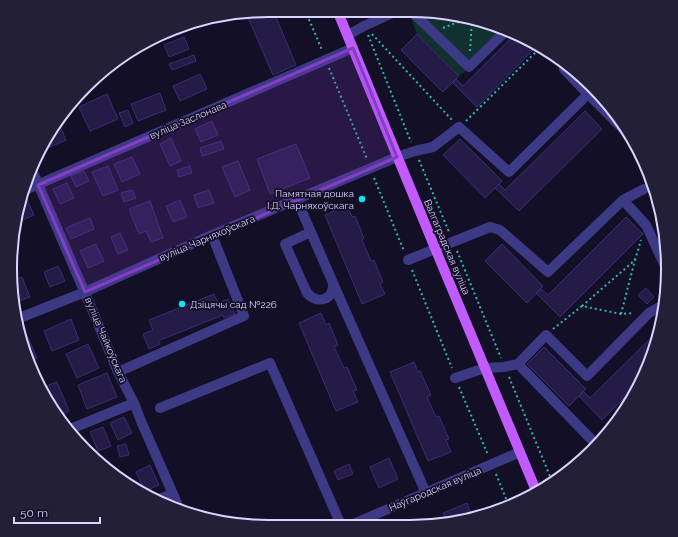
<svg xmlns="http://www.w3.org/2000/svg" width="678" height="537" font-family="Raleway,sans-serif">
  <rect width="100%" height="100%" fill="#130f26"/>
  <path fill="#12302f" d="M408,10L426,11L493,24L510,34L459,76L417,34Z"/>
  <path fill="#241b47" stroke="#3b2d73" d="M268,10H273L296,65L273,75L246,13Z
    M180,28L183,33L168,39L166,34Z
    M417,34L459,76L443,92L401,50Z
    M513,36L535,48L477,107L453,83L456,79L463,86Z
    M184,37L189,49L169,57L164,45Z
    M155,38L157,42L145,47L144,43Z
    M138,45L140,51L129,55L128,53Z
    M194,55L196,61L172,70L169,64Z
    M200,74L207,89L180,101L173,86Z
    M160,93L166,110L138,121L131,104Z
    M107,94L118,119L90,131L79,107Z
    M128,110L133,123L125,127L119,113Z
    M585,111L602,129L519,211L495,188L499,184L505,190Z
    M212,121L218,135L201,142L195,129Z
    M58,122L66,140L43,150L42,146L45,139Z
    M171,138L181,161L170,166L160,144Z
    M460,139L502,181L485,198L443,155Z
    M221,141L224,149L202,156L200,148Z
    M296,144L310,178L270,194L257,159Z
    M132,157L140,174L122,182L114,164Z
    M238,161L250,190L235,197L222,167Z
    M108,166L118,190L103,196L92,172Z
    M190,166L192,173L179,177L177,170Z
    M84,171L89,181L76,187L71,176Z
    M67,183L74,198L60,204L53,189Z
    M132,190L136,198L124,202L121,193Z
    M209,190L214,203L198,208L194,195Z
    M27,200L34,215L18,222L17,219L19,204Z
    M180,200L187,217L173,222L166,206Z
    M150,201L163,238L151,242L146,231L139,234L129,209Z
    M347,205L352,217L355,216L364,238L362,240L371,261L374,260L383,282L380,284L385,294L362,304L325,215Z
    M626,217L643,234L560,317L536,293L541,289L548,295Z
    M90,218L94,229L71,239L66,228Z
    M120,233L128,250L118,254L111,237Z
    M96,244L104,261L88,268L80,251Z
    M502,244L543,286L527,303L485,261Z
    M58,266L65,281L50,287L44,272Z
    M22,277L30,297L14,303L12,281Z
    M646,288L654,297L647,304L638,295Z
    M214,294L218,303L228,299L235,314L224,318L223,315L158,341L160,344L149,349L143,334L153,330L149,320Z
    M321,313L326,325L329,323L338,345L334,347L344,368L347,367L357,390L353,391L358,402L336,411L299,323Z
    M71,319L79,340L52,351L44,331Z
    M660,329L659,336L632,390L602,420L579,396L583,391L590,398Z
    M26,333L37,358L29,361L19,336Z
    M88,344L99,368L77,378L66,354Z
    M544,347L586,389L569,406L527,364Z
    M414,362L418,372L420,371L431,395L427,397L436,417L439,416L449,439L446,440L451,452L428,461L390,372Z
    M107,373L117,397L87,409L78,385Z
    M57,382L69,411L58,416L45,398L41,388Z
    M124,417L132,433L118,440L110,423Z
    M103,427L111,446L98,451L90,432Z
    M126,444L129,455L120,457L117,446Z
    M102,457L106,467L97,459Z
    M389,458L398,479L379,488L370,467Z
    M349,464L353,474L338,480L334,471Z
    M150,465L159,485L145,491L136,472Z
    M134,483L137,490L129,485Z
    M467,503L471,514L473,513L475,517L447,522L443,513Z"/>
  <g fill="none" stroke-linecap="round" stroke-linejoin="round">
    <path stroke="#2fb8b0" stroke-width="2" stroke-dasharray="2 3" stroke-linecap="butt" d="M305,10L322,50
      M358,10L360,16
      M443,28L466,19
      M372,34L452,120
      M368,35L411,142
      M470,51L472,20
      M329,68L367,159
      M466,121L538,50
      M419,160L449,232
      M374,178L404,251
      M457,251L501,358
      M412,270L452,368
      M582,306L635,260L641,240
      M621,314L635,260
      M553,329L582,306L621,314L634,313
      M509,377L552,481
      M459,387L488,455
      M496,474L509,506"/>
    <path stroke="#3d3a85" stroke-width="10" d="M410,10L469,67L506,31
      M348,35L364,26L399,10
      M588,94L630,136
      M32,170L94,314L118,372L134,403L141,421L180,510
      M23,191L353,48
      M297,200L333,283C334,300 318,305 307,293L285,244L311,232
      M623,200L646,225L664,264
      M408,260L490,227L500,230L548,272L623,200L644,189
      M333,283L426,493
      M17,319L85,292L212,235L397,157L415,151L433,147L459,127L509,172L588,94L564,69L566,66
      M518,364L588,436L595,443
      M118,372L244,316L212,235
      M455,378L485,368L504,367L518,364L546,335L587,376L649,313L661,306
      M160,408L270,363L341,525
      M68,430L134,403
      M156,500L173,494
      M351,525L520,452"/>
    <path stroke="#c25bff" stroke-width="10" d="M337,10L435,248L537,493"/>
  </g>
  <path fill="#843dc5" fill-opacity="0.2" stroke="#843dc5" stroke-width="3" stroke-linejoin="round" d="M353,48L397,157L85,292L38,185Z"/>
  <g fill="#00e5ff" stroke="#130f26" stroke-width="1.5">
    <circle cx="362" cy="199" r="4"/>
    <circle cx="182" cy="304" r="4"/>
  </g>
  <g text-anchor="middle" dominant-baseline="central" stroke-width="3.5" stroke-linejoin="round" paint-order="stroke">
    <g font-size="10" fill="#d9d4ff" stroke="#130f26">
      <text transform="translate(188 120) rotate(-23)">вуліца Заслонава</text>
      <text transform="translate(207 238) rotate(-23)">вуліца Чарняхоўскага</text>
      <text transform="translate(447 247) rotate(67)">Валгаградская вуліца</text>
      <text transform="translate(106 340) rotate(67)">вуліца Чайкоўскага</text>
      <text transform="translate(435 489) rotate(-23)">Наўгародская вуліца</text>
    </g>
    <g font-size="10" fill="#d9d4ff" stroke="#130f26" text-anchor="end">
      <text x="354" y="193">Памятная дошка<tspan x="354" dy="12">І.Д. Чарняхоўскага</tspan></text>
      <text x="190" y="304" text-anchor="start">Дзіцячы сад №226</text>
    </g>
  </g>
  <path d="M0 0H678V537H0ZM268 17H410A251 251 0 0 1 661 268V269A251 251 0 0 1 410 520H268A251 251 0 0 1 17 269V268A251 251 0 0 1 268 17Z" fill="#231f37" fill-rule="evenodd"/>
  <path fill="none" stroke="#d9d4ff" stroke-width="2" d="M268 17H410A251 251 0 0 1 661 268V269A251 251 0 0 1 410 520H268A251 251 0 0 1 17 269V268A251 251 0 0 1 268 17Z"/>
  <path d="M14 517v6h86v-6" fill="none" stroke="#d9d4ff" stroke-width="2"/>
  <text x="20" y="517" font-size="12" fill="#d9d4ff" stroke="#130f26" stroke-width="3" paint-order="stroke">50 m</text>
</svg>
